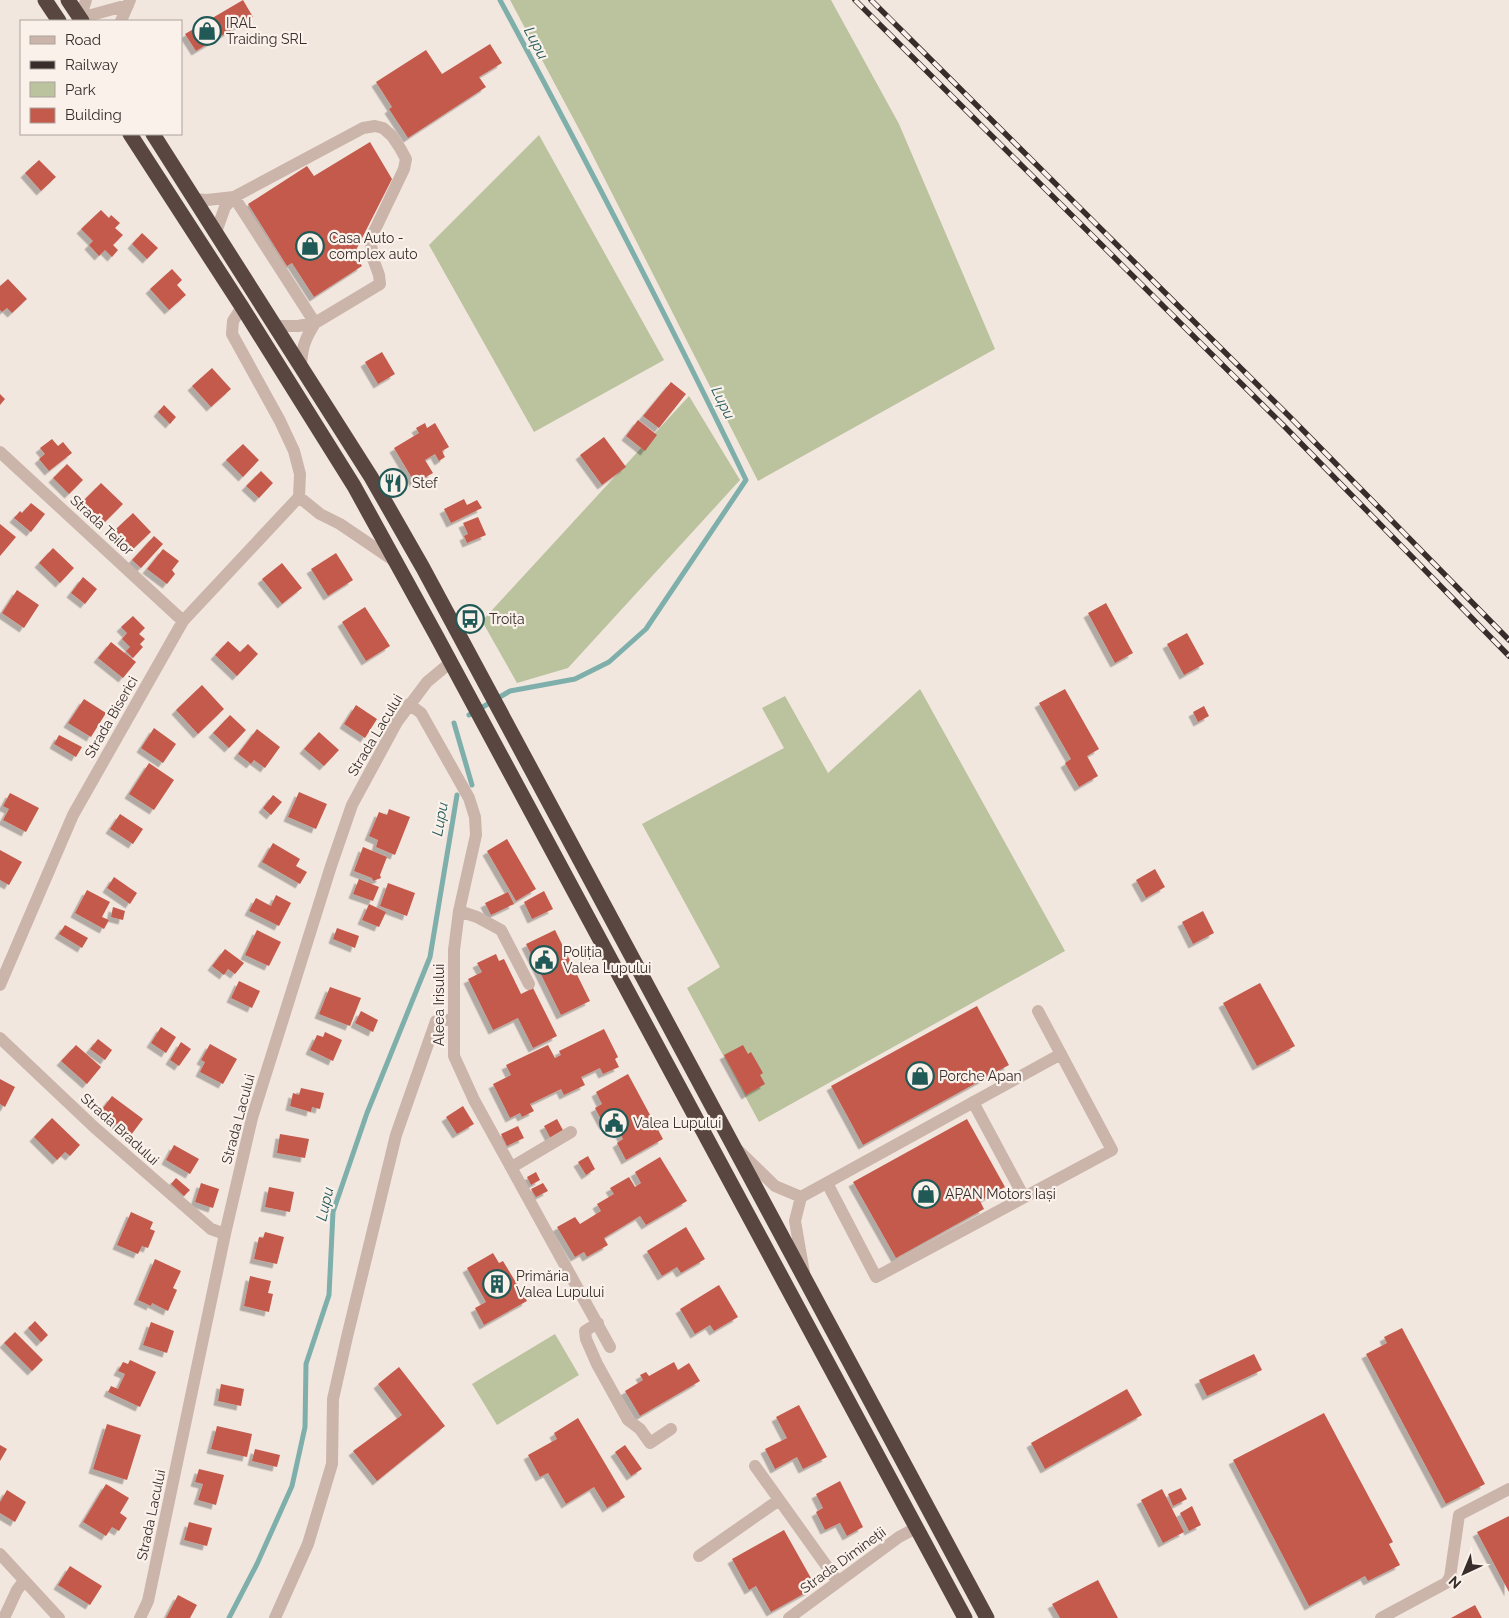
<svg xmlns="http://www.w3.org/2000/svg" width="1509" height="1618" font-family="Raleway,sans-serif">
  <defs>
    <filter id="shadow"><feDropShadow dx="-4.5" dy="4.5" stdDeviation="0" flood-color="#0004"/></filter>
  </defs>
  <rect width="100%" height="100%" fill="#f2e7df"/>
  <path fill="#bac29e" d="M510,0H831L899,124L995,349L758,481L588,146Z
    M539,135L664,360L534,432L429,245Z
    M689,396L740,480L568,668L517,683L482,621Z
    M920,689L1065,951L759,1122L687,988L720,967L642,824L784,748L762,708L785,696L828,773Z
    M555,1334L579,1375L497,1425L472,1384Z"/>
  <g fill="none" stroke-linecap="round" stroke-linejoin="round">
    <path stroke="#7eafab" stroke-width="5" d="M469,715L510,691L575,679L609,662L646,629L746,480C668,318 585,158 500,0
      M454,723L472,785
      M229,1618L257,1564L292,1486L305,1427L306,1364L329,1295L333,1212L367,1113L430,957L457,795"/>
  </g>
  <path fill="#c45a4b" filter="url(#shadow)" d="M243,0L253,17L196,51L185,34Z
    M490,44L502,63L479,77L486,87L408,138L389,109L392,107L376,82L426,50L442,74Z
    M370,142L392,179L354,254L362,266L314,297L292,263L287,266L248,204L307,166L314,176Z
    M39,160L56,177L41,191L25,173Z
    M101,210L109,218L111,215L120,223L115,228L123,235L113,245L118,250L112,257L105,250L99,256L89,245L93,241L81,229Z
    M142,233L158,248L147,259L132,244Z
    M172,269L182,280L177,285L186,295L169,310L150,289Z
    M8,279L27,299L12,313L7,308L2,312L0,310V286Z
    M382,352L395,374L378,384L365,362Z
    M212,368L231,389L211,407L192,386Z
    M671,382L686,394L659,428L643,416Z
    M0,394L5,399L0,405Z
    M164,405L176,417L170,424L158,412Z
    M638,420L657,435L645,451L626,436Z
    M425,423L427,428L435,423L449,447L442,451L445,457L439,461L435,454L425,460L433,473L415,483L394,448L419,433L416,428Z
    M604,437L626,467L602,485L580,455Z
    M52,439L58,446L63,442L72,453L49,471L39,459L45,454L40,448Z
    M243,444L259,460L243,477L226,460Z
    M67,464L83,480L69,494L53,478Z
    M261,471L273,483L259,498L246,486Z
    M101,483L123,504L104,523L83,501Z
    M464,499L467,505L477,500L482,508L451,523L444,509Z
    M31,503L45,514L31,532L14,518L20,511L22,513Z
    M133,513L151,532L133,549L115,530Z
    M478,517L486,535L467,543L464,536L468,534L463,523Z
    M0,524L16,537L0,556Z
    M154,536L163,544L141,568L132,560Z
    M53,548L74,568L60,583L39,563Z
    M163,549L179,561L172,570L175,574L167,584L147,569Z
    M336,553L353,580L328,596L311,569Z
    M282,563L302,588L282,604L262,579Z
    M83,577L97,589L85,604L71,593Z
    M17,590L39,605L24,628L2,613Z
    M1106,603L1133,653L1115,663L1088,613Z
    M365,607L390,646L366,661L342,622Z
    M133,616L145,628L139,634L145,639L140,644L143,647L133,658L126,651L130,647L122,639L127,633L121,627Z
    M1187,633L1204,664L1184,675L1167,644Z
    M228,641L240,652L248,644L258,654L237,676L215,655Z
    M111,642L136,662L123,678L98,658Z
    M202,685L224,709L198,734L176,710Z
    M1065,689L1099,749L1087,756L1098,776L1079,787L1065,763L1071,759L1039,703Z
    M84,699L106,713L91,737L68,723Z
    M356,705L377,719L365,738L344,724Z
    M1204,706L1209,716L1198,722L1193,712Z
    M230,715L246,730L229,748L213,733Z
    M154,728L176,744L163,763L141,748Z
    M257,729L280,747L265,768L254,760L251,764L238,754Z
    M319,732L339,750L324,766L304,749Z
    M59,735L82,747L76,757L54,744Z
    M149,763L174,780L154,810L129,794Z
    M299,792L327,804L316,829L288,817Z
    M10,793L39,808L26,832L3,820L9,809L3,806Z
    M273,795L282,802L271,815L263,808Z
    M389,809L410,817L395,855L376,847L378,840L369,836L379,812L387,815Z
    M120,814L143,829L133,844L110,829Z
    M507,839L536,889L516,901L487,851Z
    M273,843L300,859L296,866L307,872L300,884L262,862Z
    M363,847L387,857L380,875L381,878L373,881L372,878L354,871Z
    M0,850L22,862L9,885L0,880Z
    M1155,869L1165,887L1146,898L1136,880Z
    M114,877L137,893L130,904L107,888Z
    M359,879L379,887L373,901L353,894Z
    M388,883L415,893L407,916L380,906Z
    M87,890L110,902L102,917L109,920L104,929L75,913Z
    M544,891L553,909L532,919L524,902Z
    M508,892L514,904L491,915L485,903Z
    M276,895L291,903L279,926L249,911L256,898L271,906Z
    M369,904L386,912L379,927L362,920Z
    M113,907L125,911L123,920L111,917Z
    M1203,911L1214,933L1193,944L1182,922Z
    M65,925L88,938L82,948L59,934Z
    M337,928L359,936L355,948L333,939Z
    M257,930L281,942L269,966L245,955Z
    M555,930L590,1001L561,1015L526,944Z
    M225,949L244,963L235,974L228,969L224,975L212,966Z
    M496,954L499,961L504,959L521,994L533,988L557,1036L533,1048L518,1018L493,1030L468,979L482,972L477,963Z
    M239,981L260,991L252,1008L231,998Z
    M1260,983L1295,1046L1257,1066L1223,1003Z
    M330,987L361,998L350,1026L319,1014Z
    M977,1006L1009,1065L863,1145L831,1086Z
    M361,1011L378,1020L373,1032L355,1023Z
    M161,1027L176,1037L166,1053L151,1043Z
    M604,1029L618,1057L615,1059L619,1067L603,1074L600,1068L581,1077L585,1085L564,1095L561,1089L530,1104L534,1111L522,1117L520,1113L510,1118L493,1084L511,1075L506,1065L548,1045L555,1058L561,1055L559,1051Z
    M325,1032L342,1040L333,1061L310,1050L317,1035L323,1037Z
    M98,1039L112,1050L105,1060L90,1049Z
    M181,1042L191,1049L179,1066L170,1060Z
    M210,1044L237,1059L223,1084L200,1072L205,1062L201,1060Z
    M76,1045L101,1067L87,1084L61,1061Z
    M743,1045L748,1054L751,1052L763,1073L760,1075L765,1084L746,1095L724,1055Z
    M628,1074L663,1139L626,1160L617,1143L623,1139L613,1120L604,1125L595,1108L602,1104L596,1092Z
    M0,1079L15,1087L5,1107L0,1104Z
    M301,1088L324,1093L320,1109L312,1107L311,1112L290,1106L293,1093L299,1095Z
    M112,1096L143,1119L131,1135L100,1112Z
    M463,1106L474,1124L457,1134L446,1117Z
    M52,1118L80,1145L70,1156L65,1152L57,1160L34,1137Z
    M557,1119L564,1132L551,1139L544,1126Z
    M967,1119L1005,1187L980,1201L984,1209L896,1258L853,1182Z
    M518,1126L524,1138L507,1146L501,1134Z
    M280,1134L309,1139L305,1158L277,1153Z
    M174,1145L199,1159L190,1174L166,1160Z
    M588,1156L595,1169L586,1175L578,1162Z
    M660,1157L687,1201L646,1225L640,1216L604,1238L608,1245L587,1257L584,1252L575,1257L557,1227L575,1217L580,1224L601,1211L597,1204L614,1194L610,1188L629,1177L635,1187L641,1183L635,1172Z
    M536,1172L540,1180L531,1185L527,1177Z
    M176,1178L190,1190L184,1196L171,1184Z
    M201,1183L219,1189L213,1208L195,1202Z
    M543,1183L548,1191L536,1197L531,1189Z
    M269,1187L294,1192L290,1212L265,1207Z
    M131,1212L153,1222L150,1229L155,1231L148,1248L142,1246L138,1254L117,1245Z
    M686,1227L705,1259L681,1273L677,1267L662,1276L647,1251Z
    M265,1232L284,1237L277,1264L254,1259L259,1237L263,1238Z
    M493,1253L499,1263L503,1261L527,1301L484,1325L475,1308L486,1302L467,1268Z
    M155,1259L181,1271L173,1288L177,1290L168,1311L152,1303L151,1306L138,1300Z
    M250,1276L271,1281L268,1293L273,1294L269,1312L244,1306Z
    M719,1285L738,1317L714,1331L710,1325L695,1334L680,1309Z
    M35,1321L48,1335L41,1342L28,1328Z
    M151,1322L174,1331L167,1353L143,1345Z
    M1402,1328L1485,1484L1446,1504L1366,1354L1387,1343L1384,1337Z
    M15,1332L43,1360L32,1371L4,1343Z
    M1254,1354L1262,1370L1207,1396L1199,1380Z
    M130,1360L156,1372L140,1407L108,1392L111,1386L118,1389L125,1374L118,1371L123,1362L128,1364Z
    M674,1362L678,1370L689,1363L700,1381L640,1416L625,1391L643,1380L640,1375L646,1372L649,1376Z
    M399,1367L445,1426L377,1481L353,1451L402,1415L378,1384Z
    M221,1384L244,1389L241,1406L218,1401Z
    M1127,1389L1142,1415L1045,1469L1031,1443Z
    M799,1405L827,1457L803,1469L797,1457L775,1469L765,1449L787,1438L776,1417Z
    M1324,1413L1393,1542L1389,1544L1400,1565L1368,1581L1365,1576L1309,1606L1233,1460Z
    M578,1418L625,1497L607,1508L594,1487L566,1504L548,1473L540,1477L528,1455L557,1439L554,1433Z
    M107,1424L141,1435L127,1480L93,1469Z
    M217,1426L252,1434L247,1457L211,1449Z
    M0,1445L7,1449L0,1461Z
    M625,1445L642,1469L631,1476L615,1452Z
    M255,1449L280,1455L277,1467L252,1461Z
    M199,1469L224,1475L216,1505L198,1500L203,1484L195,1482Z
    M840,1481L863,1527L847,1536L840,1523L825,1530L816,1512L823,1508L816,1494Z
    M106,1484L129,1498L120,1513L127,1518L119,1531L112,1527L106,1536L83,1522Z
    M1181,1488L1187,1499L1173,1506L1168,1494Z
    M1162,1489L1184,1532L1163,1543L1141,1500Z
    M7,1490L26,1502L15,1522L0,1513V1502Z
    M1192,1506L1201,1525L1189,1531L1180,1513Z
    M1509,1516V1592L1477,1532Z
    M189,1522L212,1528L207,1546L184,1540Z
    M784,1530L816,1587L771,1612L756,1586L749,1590L732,1559Z
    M70,1566L102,1586L90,1605L58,1585Z
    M1098,1580L1118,1618H1060L1052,1604Z
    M178,1595L197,1605L190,1618H166Z
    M1475,1605L1482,1618H1451Z"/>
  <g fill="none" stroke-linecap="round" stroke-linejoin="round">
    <path stroke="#cbb5aa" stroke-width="12" d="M80,18L128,5
      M80,18L86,0
      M121,21L130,0
      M234,197L315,323
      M194,199L207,200L234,197
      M216,232L225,207L234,197L363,128L375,126L383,128L392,136L400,148L406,159L404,169L371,238L372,256L379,275L380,284L315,323L298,326H276
      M301,365C302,347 305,339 315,323
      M0,452L183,621
      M299,497L320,514L340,524L396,562
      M409,704L421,713L469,798L475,817L476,835L459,911L454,950V1056L474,1100L610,1347
      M459,911L477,917L501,930L529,984
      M0,985L73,815L183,621L299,497L300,474L294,451L280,421L232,334L233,321L242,307
      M0,1038L94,1127L211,1229L225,1234
      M973,1102L1024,1197
      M739,1151L775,1186L801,1197L795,1221L804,1273
      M512,1167L571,1132
      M827,1183L876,1277L1112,1150L1038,1011
      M801,1197L1061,1054
      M598,1323L585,1331L586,1339L597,1364L628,1420L640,1429L650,1443L671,1429
      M755,1466L838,1582
      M0,1554L59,1618
      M699,1556L779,1500
      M4,1618L17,1590L24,1581
      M140,1618L148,1601L225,1234L252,1118L331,866L352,805L397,722L427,682L451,662
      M275,1618L308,1544L332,1464L333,1399L347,1337L396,1135L436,1021L454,1019
      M789,1618L899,1537L916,1528
      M1381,1618L1446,1583L1450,1577L1459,1515L1509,1489"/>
    <path stroke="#594641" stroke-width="15" d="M45,0L59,21
      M68,0L82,21
      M130,134L242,307L354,486L436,635L965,1618
      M153,134L371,477L423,568L987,1618"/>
    <defs>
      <path id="rail" d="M855,0L1285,427L1509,656
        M871,0L1293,420L1509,640"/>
    </defs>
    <use href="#rail" stroke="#382d2a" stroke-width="5.5"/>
    <use href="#rail" stroke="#faf1eb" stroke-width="4" stroke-dasharray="11" stroke-linecap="butt"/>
  </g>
  <defs>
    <symbol id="shop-ring" viewBox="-11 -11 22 22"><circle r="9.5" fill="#faf1eb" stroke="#205956" stroke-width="1.5"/><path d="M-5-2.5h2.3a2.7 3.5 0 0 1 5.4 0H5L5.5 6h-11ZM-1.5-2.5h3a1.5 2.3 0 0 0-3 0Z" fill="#205956"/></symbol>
    <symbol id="restaurant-ring" viewBox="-11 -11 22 22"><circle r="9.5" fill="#faf1eb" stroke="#205956" stroke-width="1.5"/><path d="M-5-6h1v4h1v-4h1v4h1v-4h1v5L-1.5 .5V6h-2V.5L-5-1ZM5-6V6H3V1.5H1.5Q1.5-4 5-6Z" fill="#205956"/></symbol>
    <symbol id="bus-ring" viewBox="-11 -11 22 22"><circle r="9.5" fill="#faf1eb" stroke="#205956" stroke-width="1.5"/><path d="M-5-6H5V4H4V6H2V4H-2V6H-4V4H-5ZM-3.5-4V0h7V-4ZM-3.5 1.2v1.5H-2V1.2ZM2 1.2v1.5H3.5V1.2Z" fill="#205956"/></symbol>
    <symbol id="civic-ring" viewBox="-11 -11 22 22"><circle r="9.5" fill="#faf1eb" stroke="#205956" stroke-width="1.5"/><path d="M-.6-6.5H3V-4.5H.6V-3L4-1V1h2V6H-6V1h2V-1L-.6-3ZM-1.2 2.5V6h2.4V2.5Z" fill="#205956"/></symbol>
    <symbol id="building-ring" viewBox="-11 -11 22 22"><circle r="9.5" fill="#faf1eb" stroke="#205956" stroke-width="1.5"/><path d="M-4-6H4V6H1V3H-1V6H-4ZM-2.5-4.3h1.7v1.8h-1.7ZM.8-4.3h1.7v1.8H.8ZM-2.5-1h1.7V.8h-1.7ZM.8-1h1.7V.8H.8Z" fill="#205956"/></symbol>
  </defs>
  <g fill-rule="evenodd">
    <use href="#shop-ring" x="191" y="15" width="32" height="32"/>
    <use href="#shop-ring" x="294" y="230" width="32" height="32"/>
    <use href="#restaurant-ring" x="377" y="467" width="32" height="32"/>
    <use href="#bus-ring" x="454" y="603" width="32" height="32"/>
    <use href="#civic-ring" x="528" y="944" width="32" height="32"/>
    <use href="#shop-ring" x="904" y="1060" width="32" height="32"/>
    <use href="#civic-ring" x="598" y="1107" width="32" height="32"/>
    <use href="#shop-ring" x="910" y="1178" width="32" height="32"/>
    <use href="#building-ring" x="481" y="1268" width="32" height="32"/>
  </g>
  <g text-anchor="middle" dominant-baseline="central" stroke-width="4.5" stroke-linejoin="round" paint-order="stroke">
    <g font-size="14" fill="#382d2a" stroke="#faf1eb" text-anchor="start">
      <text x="226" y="23">IRAL<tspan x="226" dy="16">Traiding SRL</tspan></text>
      <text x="329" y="238">Casa Auto -<tspan x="329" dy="16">complex auto</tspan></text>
      <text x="412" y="483">Stef</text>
      <text x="489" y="619">Troița</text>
      <text x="563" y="952">Poliția<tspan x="563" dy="16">Valea Lupului</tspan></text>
      <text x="939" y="1076">Porche Apan</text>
      <text x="633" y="1123">Valea Lupului</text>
      <text x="945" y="1194">APAN Motors Iași</text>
      <text x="516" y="1276">Primăria<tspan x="516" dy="16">Valea Lupului</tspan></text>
    </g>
    <g font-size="14" fill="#382d2a" stroke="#faf1eb">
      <text transform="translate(102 525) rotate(43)">Strada Teilor</text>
      <text transform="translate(111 717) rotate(-60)">Strada Biserici</text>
      <text transform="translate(375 735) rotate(-59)">Strada Lacului</text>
      <text transform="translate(439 1005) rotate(-90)">Aleea Irisului</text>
      <text transform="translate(238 1119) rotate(-75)">Strada Lacului</text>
      <text transform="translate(120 1129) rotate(42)">Strada Bradului</text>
      <text transform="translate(151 1515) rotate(-78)">Strada Lacului</text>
      <text transform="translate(843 1560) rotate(-36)">Strada Dimineții</text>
    </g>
    <g font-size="15" font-style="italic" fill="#205956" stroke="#faf1eb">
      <text transform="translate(536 43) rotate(62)">Lupu</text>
      <text transform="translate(723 403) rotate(64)">Lupu</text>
      <text transform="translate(440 819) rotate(-80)">Lupu</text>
      <text transform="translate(325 1204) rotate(-77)">Lupu</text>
    </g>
  </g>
  <rect x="20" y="20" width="162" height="115" fill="#faf1eb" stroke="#aca39e"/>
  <rect x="30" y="36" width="25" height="8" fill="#cbb5aa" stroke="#aca39e"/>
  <text x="65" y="45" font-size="15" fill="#382d2a">Road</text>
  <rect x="30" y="61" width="25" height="8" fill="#382d2a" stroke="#aca39e"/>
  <text x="65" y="70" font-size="15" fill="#382d2a">Railway</text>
  <rect x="30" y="82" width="25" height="15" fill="#bac29e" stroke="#aca39e"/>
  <text x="65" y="95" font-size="15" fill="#382d2a">Park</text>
  <rect x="30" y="108" width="25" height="15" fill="#c45a4b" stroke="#aca39e"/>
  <text x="65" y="120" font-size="15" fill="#382d2a">Building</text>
  <g transform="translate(1464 1573) rotate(224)" stroke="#faf1eb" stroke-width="4" paint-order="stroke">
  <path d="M0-4L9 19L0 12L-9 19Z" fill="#382d2a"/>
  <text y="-8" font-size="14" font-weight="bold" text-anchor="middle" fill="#382d2a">N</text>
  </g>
</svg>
